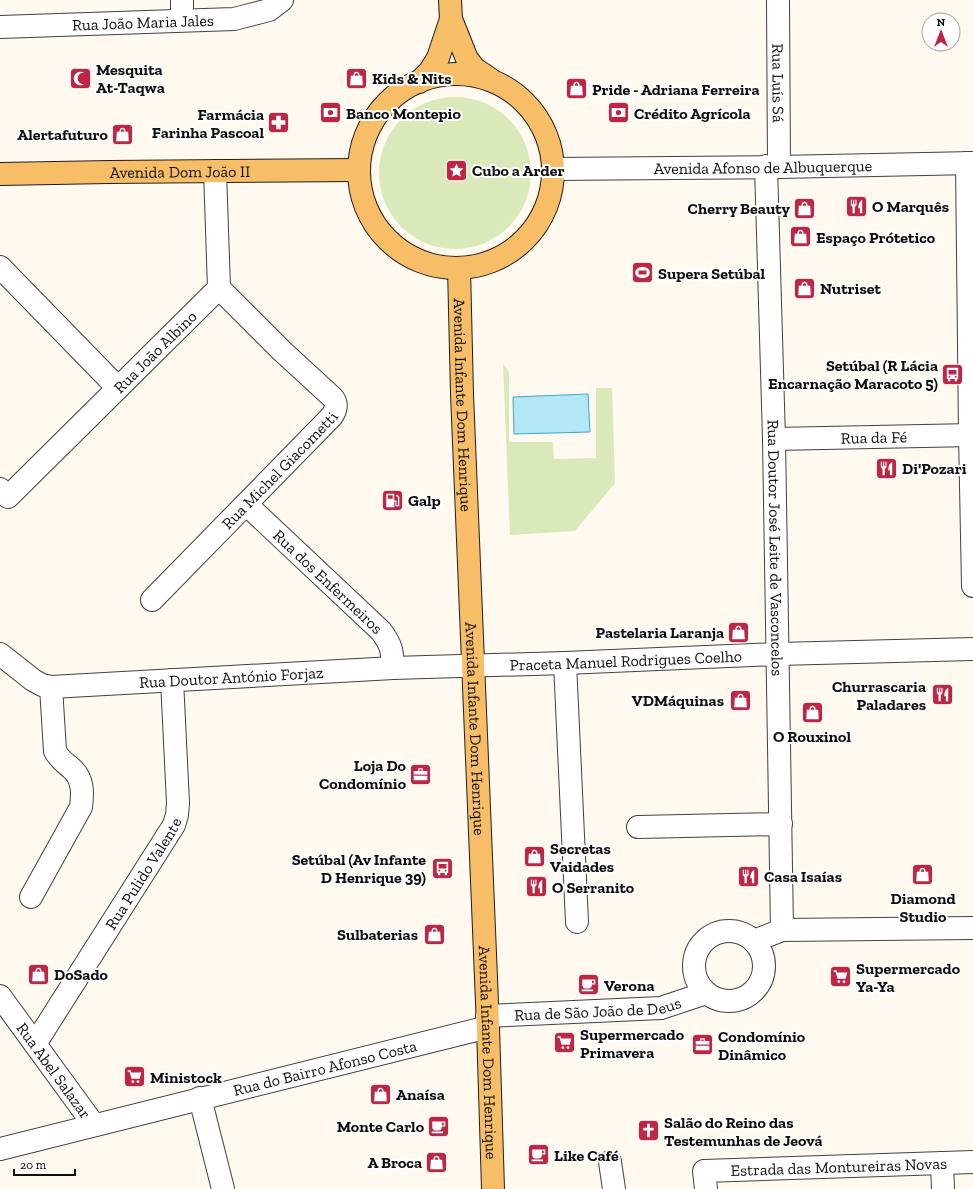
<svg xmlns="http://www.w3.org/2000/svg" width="973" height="1189" font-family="'Zilla Slab',serif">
  <rect width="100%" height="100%" fill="#fff9ef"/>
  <path fill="#d9e9b9" d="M379 173a76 76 0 1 1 152 0a76 76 0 1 1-152 0Z
    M503,364L509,372V442H553L554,459L596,458V388H612L615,483L575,531L510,535Z"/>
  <path fill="#b4e7f6" stroke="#3ca8cc" d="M588,394L590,432L514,434L513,397Z"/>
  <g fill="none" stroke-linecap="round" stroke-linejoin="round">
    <defs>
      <g id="minor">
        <path d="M182,0V20"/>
        <path id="s1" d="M778,0L779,167"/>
        <path id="s2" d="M0,27L234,19L269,10L282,0"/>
        <path d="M967,163L970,435L973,586"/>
        <path id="s3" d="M766,166L774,439L782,930"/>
        <path id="s4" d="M553,169L779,167L973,163"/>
        <path d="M0,267L118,388"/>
        <path id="s5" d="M774,439L973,435"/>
        <path id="s6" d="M0,489L8,497L219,288L215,171"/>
        <path id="s7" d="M246,504L381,631C392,646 392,650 393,668"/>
        <path id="s8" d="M152,600L332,416C336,410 338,403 332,397L282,351L219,288"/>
        <path id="s9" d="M0,654L33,680L42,685L51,687L393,668L565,663L778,654L973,649"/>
        <path d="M565,663L577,922"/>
        <path d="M638,827L781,824"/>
        <path d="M31,897L81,807C83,792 83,778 71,768C64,762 59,759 55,751L51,687"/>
        <circle cx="729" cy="966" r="35"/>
        <path d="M754,941L782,930L973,928"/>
        <path id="s10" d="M0,996L94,1125"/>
        <path id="s11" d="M487,1016L661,1008L706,993"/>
        <path id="s12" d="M35,1044L174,825L177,815L178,803L172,680"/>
        <path d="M200,1098L223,1189"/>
        <path id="s13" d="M0,1149C162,1107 325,1068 488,1027"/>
        <path d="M610,1162L614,1189"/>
        <path d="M942,1163L943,1189"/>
        <path id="s14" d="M706,1189L704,1171L973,1162"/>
      </g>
      <g id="major">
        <path d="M450,0L451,19L467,59L475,69L490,79"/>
        <circle cx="456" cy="171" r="97"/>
        <path d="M419,82L430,71L438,58L451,19"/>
        <path id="s15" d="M0,174L109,172L359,170"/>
        <path id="s16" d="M459,268L462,394L488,1027L493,1189"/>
      </g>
    </defs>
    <use href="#minor" stroke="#414141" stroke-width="24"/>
    <use href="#major" stroke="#1f1f1f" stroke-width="24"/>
    <use href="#minor" stroke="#fff" stroke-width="22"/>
    <use href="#major" stroke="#f7be67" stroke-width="22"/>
  </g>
  <defs>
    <symbol id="mosque-square" viewBox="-11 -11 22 22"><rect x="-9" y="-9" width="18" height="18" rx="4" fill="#bd2745" stroke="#fff"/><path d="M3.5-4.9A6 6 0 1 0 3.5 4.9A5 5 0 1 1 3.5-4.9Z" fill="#fff"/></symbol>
    <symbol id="shop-square" viewBox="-11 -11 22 22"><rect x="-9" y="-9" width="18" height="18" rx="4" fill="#bd2745" stroke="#fff"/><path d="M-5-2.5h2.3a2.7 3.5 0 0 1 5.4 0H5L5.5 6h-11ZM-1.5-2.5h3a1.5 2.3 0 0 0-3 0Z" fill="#fff"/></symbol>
    <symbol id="bank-square" viewBox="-11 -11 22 22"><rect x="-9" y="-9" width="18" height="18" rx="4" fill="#bd2745" stroke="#fff"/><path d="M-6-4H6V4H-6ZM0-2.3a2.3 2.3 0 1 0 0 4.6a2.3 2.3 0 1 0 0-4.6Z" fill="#fff"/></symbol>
    <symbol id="pharmacy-square" viewBox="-11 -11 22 22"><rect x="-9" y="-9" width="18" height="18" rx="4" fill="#bd2745" stroke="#fff"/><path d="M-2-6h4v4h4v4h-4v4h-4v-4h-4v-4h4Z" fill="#fff"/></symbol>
    <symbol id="sight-square" viewBox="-11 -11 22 22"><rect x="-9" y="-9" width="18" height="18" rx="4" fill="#bd2745" stroke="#fff"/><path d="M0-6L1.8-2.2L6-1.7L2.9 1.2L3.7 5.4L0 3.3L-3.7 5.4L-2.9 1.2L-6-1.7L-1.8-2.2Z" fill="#fff"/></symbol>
    <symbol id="restaurant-square" viewBox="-11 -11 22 22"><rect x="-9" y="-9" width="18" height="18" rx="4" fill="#bd2745" stroke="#fff"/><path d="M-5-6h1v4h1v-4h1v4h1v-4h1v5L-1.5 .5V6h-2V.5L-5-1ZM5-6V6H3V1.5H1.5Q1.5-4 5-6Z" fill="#fff"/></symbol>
    <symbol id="stadium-square" viewBox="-11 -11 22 22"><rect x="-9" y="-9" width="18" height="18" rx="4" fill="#bd2745" stroke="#fff"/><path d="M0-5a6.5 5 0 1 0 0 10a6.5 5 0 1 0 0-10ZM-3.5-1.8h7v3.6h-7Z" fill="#fff"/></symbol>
    <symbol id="bus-square" viewBox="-11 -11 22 22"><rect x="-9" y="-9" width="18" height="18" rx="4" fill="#bd2745" stroke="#fff"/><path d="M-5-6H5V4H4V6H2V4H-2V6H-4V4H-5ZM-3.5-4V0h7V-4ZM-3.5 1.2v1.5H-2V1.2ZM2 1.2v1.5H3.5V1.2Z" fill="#fff"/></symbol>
    <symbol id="fuel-square" viewBox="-11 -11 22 22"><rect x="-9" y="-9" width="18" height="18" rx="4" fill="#bd2745" stroke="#fff"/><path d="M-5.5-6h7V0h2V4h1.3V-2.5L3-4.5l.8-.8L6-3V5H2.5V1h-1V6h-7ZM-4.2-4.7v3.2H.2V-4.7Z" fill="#fff"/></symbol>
    <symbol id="office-square" viewBox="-11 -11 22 22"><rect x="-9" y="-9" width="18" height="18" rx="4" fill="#bd2745" stroke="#fff"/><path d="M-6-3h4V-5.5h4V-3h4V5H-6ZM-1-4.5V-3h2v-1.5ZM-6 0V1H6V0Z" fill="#fff"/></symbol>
    <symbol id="supermarket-square" viewBox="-11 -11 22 22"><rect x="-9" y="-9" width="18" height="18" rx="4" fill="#bd2745" stroke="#fff"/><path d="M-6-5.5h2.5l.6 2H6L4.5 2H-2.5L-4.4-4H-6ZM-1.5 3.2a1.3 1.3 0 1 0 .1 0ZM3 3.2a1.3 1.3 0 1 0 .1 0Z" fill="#fff"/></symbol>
    <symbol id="cafe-square" viewBox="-11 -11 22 22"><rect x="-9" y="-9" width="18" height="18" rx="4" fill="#bd2745" stroke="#fff"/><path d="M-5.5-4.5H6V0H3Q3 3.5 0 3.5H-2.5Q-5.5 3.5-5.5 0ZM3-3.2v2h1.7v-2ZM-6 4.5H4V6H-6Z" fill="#fff"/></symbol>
    <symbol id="church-square" viewBox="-11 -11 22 22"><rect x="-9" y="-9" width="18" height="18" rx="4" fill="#bd2745" stroke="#fff"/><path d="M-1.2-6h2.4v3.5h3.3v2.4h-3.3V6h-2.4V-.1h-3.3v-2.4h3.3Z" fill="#fff"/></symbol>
  </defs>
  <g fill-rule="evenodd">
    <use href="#mosque-square" x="68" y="66" width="25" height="25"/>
    <use href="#shop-square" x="344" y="66" width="25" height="25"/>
    <use href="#shop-square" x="564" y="76" width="25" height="25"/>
    <use href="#bank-square" x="318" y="100" width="25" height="25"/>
    <use href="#bank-square" x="606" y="100" width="25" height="25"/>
    <use href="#pharmacy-square" x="266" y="110" width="25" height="25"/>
    <use href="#shop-square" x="110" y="122" width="25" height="25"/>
    <use href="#sight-square" x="444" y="158" width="25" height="25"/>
    <use href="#restaurant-square" x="844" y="194" width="25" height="25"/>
    <use href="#shop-square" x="792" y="196" width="25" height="25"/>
    <use href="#shop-square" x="788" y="224" width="25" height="25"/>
    <use href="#stadium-square" x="630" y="260" width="25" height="25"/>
    <use href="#shop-square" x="792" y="276" width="25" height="25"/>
    <use href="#bus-square" x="940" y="362" width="25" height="25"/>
    <use href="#restaurant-square" x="874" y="456" width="25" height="25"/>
    <use href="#fuel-square" x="380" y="488" width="25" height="25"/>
    <use href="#shop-square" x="726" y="620" width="25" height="25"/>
    <use href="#restaurant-square" x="930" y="682" width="25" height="25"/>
    <use href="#shop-square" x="728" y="688" width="25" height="25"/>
    <use href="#shop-square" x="800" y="700" width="25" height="25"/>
    <use href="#office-square" x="408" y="762" width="25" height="25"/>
    <use href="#shop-square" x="522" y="844" width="25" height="25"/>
    <use href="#bus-square" x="430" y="856" width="25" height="25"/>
    <use href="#shop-square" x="910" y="862" width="25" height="25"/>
    <use href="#restaurant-square" x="736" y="864" width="25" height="25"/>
    <use href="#restaurant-square" x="524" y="874" width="25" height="25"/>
    <use href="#shop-square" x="422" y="922" width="25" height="25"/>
    <use href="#shop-square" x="26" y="962" width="25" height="25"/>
    <use href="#supermarket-square" x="828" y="964" width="25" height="25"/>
    <use href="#cafe-square" x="576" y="972" width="25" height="25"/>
    <use href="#supermarket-square" x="552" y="1030" width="25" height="25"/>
    <use href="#office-square" x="690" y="1032" width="25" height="25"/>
    <use href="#supermarket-square" x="122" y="1064" width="25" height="25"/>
    <use href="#shop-square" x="368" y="1082" width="25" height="25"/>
    <use href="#cafe-square" x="426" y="1114" width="25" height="25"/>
    <use href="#church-square" x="636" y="1118" width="25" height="25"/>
    <use href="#cafe-square" x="526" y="1142" width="25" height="25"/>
    <use href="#shop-square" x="424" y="1150" width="25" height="25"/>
  </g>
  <g text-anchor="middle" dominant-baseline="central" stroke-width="4" stroke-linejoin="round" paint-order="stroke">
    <g font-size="16" fill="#0e0e0e" stroke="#fff">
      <text stroke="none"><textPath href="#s2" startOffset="143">Rua João Maria Jales</textPath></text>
      <text stroke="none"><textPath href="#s1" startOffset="83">Rua Luís Sá</textPath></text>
      <text stroke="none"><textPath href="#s4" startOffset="210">Avenida Afonso de Albuquerque</textPath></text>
      <text stroke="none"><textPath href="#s15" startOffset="180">Avenida Dom João II</textPath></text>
      <text stroke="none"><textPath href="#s6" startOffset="218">Rua João Albino</textPath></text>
      <text stroke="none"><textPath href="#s16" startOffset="137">Avenida Infante Dom Henrique</textPath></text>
      <text stroke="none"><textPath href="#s5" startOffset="100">Rua da Fé</textPath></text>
      <text stroke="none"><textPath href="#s8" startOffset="182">Rua Michel Giacometti</textPath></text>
      <text stroke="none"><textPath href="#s3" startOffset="382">Rua Doutor José Leite de Vasconcelos</textPath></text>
      <text stroke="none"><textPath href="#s7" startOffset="113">Rua dos Enfermeiros</textPath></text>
      <text stroke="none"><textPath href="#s9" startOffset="637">Praceta Manuel Rodrigues Coelho</textPath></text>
      <text stroke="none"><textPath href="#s9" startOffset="242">Rua Doutor António Forjaz</textPath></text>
      <text stroke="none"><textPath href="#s16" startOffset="461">Avenida Infante Dom Henrique</textPath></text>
      <text stroke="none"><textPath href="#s12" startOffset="202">Rua Pulido Valente</textPath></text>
      <text stroke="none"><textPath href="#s11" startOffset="111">Rua de São João de Deus</textPath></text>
      <text stroke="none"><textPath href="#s16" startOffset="785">Avenida Infante Dom Henrique</textPath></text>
      <text stroke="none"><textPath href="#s13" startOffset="335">Rua do Bairro Afonso Costa</textPath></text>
      <text stroke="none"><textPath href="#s10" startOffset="92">Rua Abel Salazar</textPath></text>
      <text stroke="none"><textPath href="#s14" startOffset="153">Estrada das Montureiras Novas</textPath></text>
    </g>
    <g font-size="16" font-weight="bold" fill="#0e0e0e" stroke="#fff" text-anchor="start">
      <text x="96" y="69">Mesquita<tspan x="96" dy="18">At-Taqwa</tspan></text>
      <text x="372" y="78">Kids &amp; Nits</text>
      <text x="592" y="89">Pride - Adriana Ferreira</text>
      <text x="346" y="113">Banco Montepio</text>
      <text x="634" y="113">Crédito Agrícola</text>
      <text x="264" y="114" text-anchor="end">Farmácia<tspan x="264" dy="18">Farinha Pascoal</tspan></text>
      <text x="108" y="134" text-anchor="end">Alertafuturo</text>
      <text x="472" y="170">Cubo a Arder</text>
      <text x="872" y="206">O Marquês</text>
      <text x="790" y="208" text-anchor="end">Cherry Beauty</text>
      <text x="816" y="237">Espaço Prótetico</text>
      <text x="658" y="273">Supera Setúbal</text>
      <text x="820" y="288">Nutriset</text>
      <text x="938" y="365" text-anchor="end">Setúbal (R Lácia<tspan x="938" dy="18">Encarnação Maracoto 5)</tspan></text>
      <text x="902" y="468">Di'Pozari</text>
      <text x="408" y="500">Galp</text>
      <text x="724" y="632" text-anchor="end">Pastelaria Laranja</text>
      <text x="926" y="686" text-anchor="end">Churrascaria<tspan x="926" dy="18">Paladares</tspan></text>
      <text x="724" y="700" text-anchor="end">VDMáquinas</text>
      <text x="812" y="736" text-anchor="middle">O Rouxinol</text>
      <text x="406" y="765" text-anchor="end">Loja Do<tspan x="406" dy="18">Condomínio</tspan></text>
      <text x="550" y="848">Secretas<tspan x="550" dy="18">Vaidades</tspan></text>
      <text x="426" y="859" text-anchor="end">Setúbal (Av Infante<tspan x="426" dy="18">D Henrique 39)</tspan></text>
      <text x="764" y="876">Casa Isaías</text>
      <text x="552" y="887">O Serranito</text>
      <text x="923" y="898" text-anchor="middle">Diamond<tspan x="923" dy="18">Studio</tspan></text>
      <text x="418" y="934" text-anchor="end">Sulbaterias</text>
      <text x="856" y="968">Supermercado<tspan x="856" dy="18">Ya-Ya</tspan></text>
      <text x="54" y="974">DoSado</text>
      <text x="604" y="985">Verona</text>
      <text x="580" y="1034">Supermercado<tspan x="580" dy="18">Primavera</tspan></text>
      <text x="718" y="1036">Condomínio<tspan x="718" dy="18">Dinâmico</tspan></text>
      <text x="150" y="1077">Ministock</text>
      <text x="396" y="1094">Anaísa</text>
      <text x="664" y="1122">Salão do Reino das<tspan x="664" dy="18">Testemunhas de Jeová</tspan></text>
      <text x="424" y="1126" text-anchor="end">Monte Carlo</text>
      <text x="554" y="1155">Like Café</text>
      <text x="422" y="1162" text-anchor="end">A Broca</text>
    </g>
  </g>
  <g transform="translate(941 32)"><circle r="19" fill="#ffffff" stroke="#9f9f9f"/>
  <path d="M0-3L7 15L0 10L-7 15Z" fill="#bd2745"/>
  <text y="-6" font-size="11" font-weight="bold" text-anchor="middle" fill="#0e0e0e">N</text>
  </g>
  <path d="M14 1169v6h61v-6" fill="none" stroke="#0e0e0e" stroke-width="2"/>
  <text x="20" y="1169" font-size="12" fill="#0e0e0e" stroke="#ffffff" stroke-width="3" paint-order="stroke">20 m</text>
</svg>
